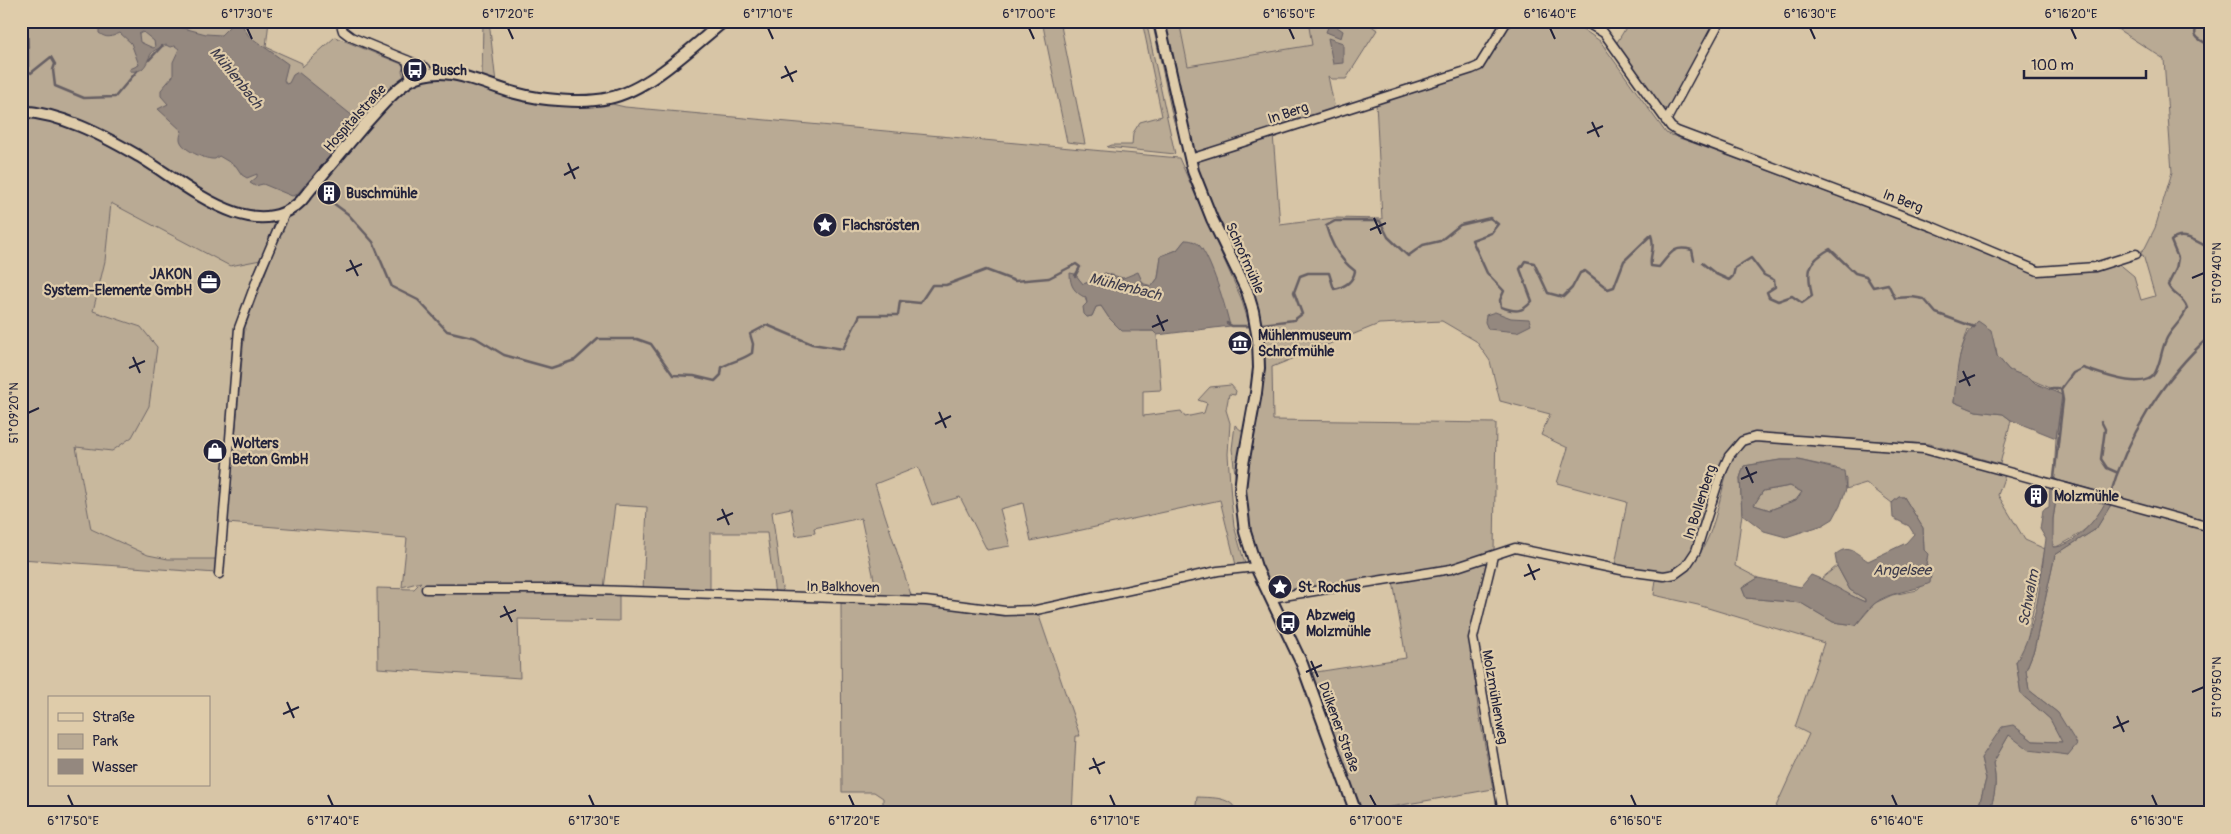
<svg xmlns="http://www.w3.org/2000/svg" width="2231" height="834" font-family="Pangolin,sans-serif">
  <rect width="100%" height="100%" fill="#d7c5a6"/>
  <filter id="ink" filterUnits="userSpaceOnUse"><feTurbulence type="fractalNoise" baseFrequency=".02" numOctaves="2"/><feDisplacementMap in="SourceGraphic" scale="10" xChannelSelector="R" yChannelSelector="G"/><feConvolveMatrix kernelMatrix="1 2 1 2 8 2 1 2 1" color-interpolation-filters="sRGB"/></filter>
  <g filter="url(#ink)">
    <path fill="#c8b89d" d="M1179,21H1382L1346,79H1332L1313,45L1188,66Z
      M110,203L230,266L262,258L237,325L217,559H168L148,555L91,529L76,446L112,451L140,327L93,312L105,261Z"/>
    <path fill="#b9aa94" stroke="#6e6668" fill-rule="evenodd" d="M21,21H269L266,47L302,63V67L335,37L404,65L402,71L405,80L448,78L510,96L545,101L612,104L625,107L1179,158L1241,298L1250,327L1230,326L1210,266L1199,245L1185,240L1177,250L1161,256L1158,278L1152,286L1105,273L1096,280L1083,284L1075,274L1087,303V317L1092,316L1096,307L1101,306L1109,318L1141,331H1153L1157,335L1161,390L1143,391V416L1181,411L1185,417L1204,413L1207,403L1198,400L1210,387L1231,385L1236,391L1235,395L1229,394L1226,410L1230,423L1228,454L1231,499L1234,526L1245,564L1236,565L1220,500L1031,541L1023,503L1000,509L1010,546L987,550L960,497L932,505L918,467L875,484L912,598H878L861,518L814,528L815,533L796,536L791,508L772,512L783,596L775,595L767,533H710V593L643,590L647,507L615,505L604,588L619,589V621L518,619L520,678L378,668L377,588L414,589L421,582L402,587L407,538L227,523L245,327L271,258L230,266L111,203L105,261L93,311L141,327L157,347L149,406L132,437L112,451L76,447L91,529L148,555L168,559H217L216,573L21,559Z
      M483,21H489L496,83L482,77Z
      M1042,21H1060L1085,144L1067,142Z
      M1142,21H1146L1175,154L1107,147L1112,145H1132L1133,133L1140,122L1162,116Z
      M1152,21H1156L1178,127L1175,125L1172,114Z
      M1163,21H1179L1188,66L1312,45L1308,21H1365L1377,30L1346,79H1332L1328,76L1334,105L1331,111L1194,154Z
      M1510,21H1571L1600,41L1666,133L2000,256L2037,273L2117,262L2134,276L2141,300L2155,296L2143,255L2135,257L2145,248L2155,228L2172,172L2164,59L2105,21H2210V523L2057,480L2054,477L2056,438L2062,402L2057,391L2009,370L1997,356L1996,348L1968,329L1960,355L1954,402L1976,411L2003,414L2011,420L2000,464L1929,444L1754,433C1749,435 1743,436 1739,438C1704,463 1708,567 1668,573C1652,576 1631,568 1615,565L1627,502L1557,483L1568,448L1541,435L1550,414L1500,401L1490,361L1476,341L1442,321L1379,324L1272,367L1273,420L1496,423L1494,552L1451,566L1281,591L1274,590L1266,583L1246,523L1245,487L1258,412L1263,369L1235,256L1196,169V159L1273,134L1280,225L1334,218L1382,219L1376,102L1480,69Z
      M1630,21H1718L1669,110L1661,107L1616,44Z
      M1235,425L1243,432L1236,480L1237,491L1232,449Z
      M1756,440L1924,451L2006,472L1998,495L2025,540L2045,549L2026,647L2016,662L2021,694L2050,719L2063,742L2033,741L2013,725L1981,758L1986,779L1977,813H1773L1809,734L1795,727L1824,643L1698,605L1654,595L1656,579C1707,576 1714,520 1725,480C1728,471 1730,458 1736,451C1742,445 1748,443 1756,440ZM1780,460H1798L1836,468L1846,479V489L1866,483L1892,503L1899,497H1904L1923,528L1924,550L1927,559L1926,564L1931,574L1918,590L1892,595L1875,603L1856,625L1833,622L1801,603L1746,598L1742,588L1758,578L1735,566L1742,514L1740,478L1744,466Z
      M1790,486L1802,492L1796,500L1770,510L1754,505L1763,491Z
      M2058,487L2106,501C2096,524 2078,537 2056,547H2052L2053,519Z
      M2112,503L2210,530V813H1988C1996,795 1997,782 1993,763L2009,735L2068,755L2058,713L2029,690L2026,670L2034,650L2055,555L2096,529Z
      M1484,563L1488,566L1471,637L1478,708L1493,789L1362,812L1310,673L1406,658L1393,581L1451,572Z
      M1837,566L1850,590L1865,599V602L1843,592L1821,579Z
      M841,603L924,604L1019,614L1038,613L1080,736H1076L1072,813H883V798L874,792H842Z
      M1197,797C1213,798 1231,796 1238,813H1195Z"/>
    <path fill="#94887f" stroke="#665f64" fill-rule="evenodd" d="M125,21H146L148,25C157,25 163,21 171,21L172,25L206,34L221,35L234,22H240L249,36L288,64L284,80L286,84L289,83L293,75L298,72L359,121L353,131L296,195L292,196L263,184L255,186L250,183L257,177V174L247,178L242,175L236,166L219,156L215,159C206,160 181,150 180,139C180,136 181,133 182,131L158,109L168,104L161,96V90L173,76V62L179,49L175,46L170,47L166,45C162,47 153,50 151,54C146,63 145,73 130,71V69L139,65L131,43L120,33C111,37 107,39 99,33V29L121,25ZM143,32L154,41L155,47L153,48L140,42L139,34Z
      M1330,22L1343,31L1341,38L1326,32Z
      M1328,38L1343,43V63L1333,64Z
      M1185,240C1190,240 1195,241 1199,245C1211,258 1226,308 1230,326L1157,335L1153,331H1122L1109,318L1101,306L1096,307L1092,316L1087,317L1084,314L1083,307L1087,303L1086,298C1074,292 1070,286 1070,273L1075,274L1083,284L1096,280L1105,273L1121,279L1138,272L1144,285L1152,286L1158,278L1161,256L1177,250Z
      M1495,312L1511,318L1529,319L1531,325L1517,332L1488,329L1485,322L1486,315Z
      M1978,321L1991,330L1997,356L2009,370L2030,378L2035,383L2062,395L2056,438L2011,420L2003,414L1976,411L1954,402C1957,375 1957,341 1978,321Z
      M1780,460H1798L1844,471L1846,489L1840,506L1833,519L1823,525L1786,537L1764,531L1742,514L1740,478L1744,466ZM1790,486L1802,492L1796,500L1770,510L1754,505L1763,491Z
      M2050,484L2058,487L2053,519V547C2073,548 2098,518 2106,501L2112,503L2096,529L2055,555L2034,650L2026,670L2029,690L2058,713L2077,744L2068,755L2029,750L2009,735L1993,763C1997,782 1996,795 1988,813H1977L1986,779L1981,758L2002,727L2013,725L2033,741L2062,742L2050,719L2021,694L2016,662C2038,627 2040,579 2046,539L2040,529L2043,510L2049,507Z
      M1899,497H1904L1923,528L1924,550L1928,554L1926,564L1931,574L1930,583C1913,592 1889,591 1874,604C1867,610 1862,618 1856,625L1833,622L1801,603L1746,598L1742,588L1758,578L1801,587L1811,575C1830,582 1846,594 1865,602V599L1850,590L1837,566L1835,555C1848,543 1856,553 1868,561L1906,543L1914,534L1909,526L1893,518L1892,503Z"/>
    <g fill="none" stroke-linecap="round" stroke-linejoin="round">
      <path stroke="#665f64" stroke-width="2.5" d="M27,21L28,51
        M2202,21C2189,34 2196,39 2210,45
        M21,50L28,51V71L31,73L51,57L55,64L53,70L55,86L84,98L115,97L137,71
        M149,60L162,46
        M314,189L348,214L373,242L392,287L418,300L447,331L476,338L504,355L551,368L575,360L598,339H637L651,344L673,375L694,376L715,381L721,375L722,367C733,361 742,360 752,353L753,344L750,334L767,325L812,344L843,349L860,315H898L900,301L920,303L932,285H946L986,270L1015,281L1049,278L1076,264L1080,267L1075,276
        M1702,263L1716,274L1729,280L1733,276L1735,268L1751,258L1764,275L1774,280L1775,287L1767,292L1769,297L1778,301L1792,296L1802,303L1812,296C1807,272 1806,262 1830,249L1855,273L1866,276L1873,287L1888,284L1895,298L1912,297L1924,299L1936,313L1974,327
        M1227,323L1232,326H1248
        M1262,324L1294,320L1302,314L1294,292L1300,276L1308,273H1329L1334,289C1345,287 1353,282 1355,271C1340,260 1331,244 1326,226L1335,221H1380L1388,237L1408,256L1423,245L1440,241L1460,225L1490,218L1498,224L1491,233L1472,240L1487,273L1504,291L1500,300L1501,307C1515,312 1522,313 1532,301L1520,269L1525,261L1534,263L1548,293L1563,297L1572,288L1580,273L1585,271L1608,289L1614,287L1624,261L1651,235C1656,249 1649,254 1651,266L1659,267C1671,253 1673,245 1692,250L1694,260
        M2050,389H2061L2063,400L2054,478
        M2061,389L2073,373L2083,368C2099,373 2145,392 2155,373C2161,362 2161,350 2166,340C2171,328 2183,321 2187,308C2184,297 2172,295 2168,285L2176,269L2178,258L2171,241C2183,230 2198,243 2210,248
        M2101,421L2105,429L2101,459L2107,468L2116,472
        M2109,499C2126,438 2163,378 2210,336"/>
      <defs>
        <path id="street" d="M340,21L343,31L351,37L426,68L428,75
          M1584,21L1604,33L1671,127L1677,131L1933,227L2038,271L2095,267L2136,254
          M407,60L411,80
          M1666,121L1720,21
          M1190,159L1472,69L1479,66L1507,21
          M1493,556L1473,638L1503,813
          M219,574L239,328L259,274L285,213
          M426,589H564L926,601L1005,611L1036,610L1218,571L1256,567
          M1271,598L1451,569L1515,548L1626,571L1664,576L1675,574L1686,566L1696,551L1720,476L1729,456L1742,441L1755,437L1924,449L2210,527"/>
        <path id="secondary" d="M1159,21L1193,171L1212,219L1247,291L1253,311L1258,339L1259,368L1256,393L1243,464L1240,490L1245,532L1256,567L1302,664L1356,813
          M21,111C62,114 100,134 135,154C179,178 252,249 301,201C322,175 344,149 366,123C379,109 393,91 409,81C443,61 481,84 515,93C540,100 584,104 609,98C649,90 692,47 724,21"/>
      </defs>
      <use href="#street" stroke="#22223b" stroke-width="11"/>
      <use href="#secondary" stroke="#22223b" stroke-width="14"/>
      <use href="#street" stroke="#dfccaa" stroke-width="8"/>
      <use href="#secondary" stroke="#dfccaa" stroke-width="10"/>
    </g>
  </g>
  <path fill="none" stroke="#22223b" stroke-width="2" d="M247,28L252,39M508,28L513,39M768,28L773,39M1029,28L1034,39M1289,28L1294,39M1550,28L1555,39M1810,28L1815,39M2071,28L2076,39M785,66L793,82M781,78L797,71M1592,122L1599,137M1587,133L1603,126M568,163L575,179M564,175L579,167M1374,218L1381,234M1370,230L1386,223M350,260L358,276M346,271L362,264M2192,278L2204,273M1157,315L1164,331M1152,327L1168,320M133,357L140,373M129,368L145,361M1963,371L1970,386M1959,382L1975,375M939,412L946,428M28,413L39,408M935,424L951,416M1746,467L1753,483M1741,479L1757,472M722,509L729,525M717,520L733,513M1528,564L1535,580M1524,576L1540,569M504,606L512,622M500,617L516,610M1311,661L1318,677M1306,672L1322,665M2192,692L2204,687M287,702L294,718M283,714L299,707M2117,716L2124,732M2113,728L2129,721M1093,758L1100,774M1089,769L1105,762M68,795L73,806M328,795L333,806M589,795L594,806M849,795L854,806M1110,795L1115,806M1370,795L1376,806M1631,795L1636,806M1892,795L1897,806M2152,795L2157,806"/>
  <defs>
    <symbol id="bus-disc" viewBox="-11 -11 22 22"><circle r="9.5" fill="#22223b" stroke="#dfccaa"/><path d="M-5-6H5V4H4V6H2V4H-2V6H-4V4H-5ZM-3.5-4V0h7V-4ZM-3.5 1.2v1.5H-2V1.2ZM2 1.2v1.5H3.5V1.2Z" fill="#fff"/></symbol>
    <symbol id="building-disc" viewBox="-11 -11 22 22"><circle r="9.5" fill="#22223b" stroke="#dfccaa"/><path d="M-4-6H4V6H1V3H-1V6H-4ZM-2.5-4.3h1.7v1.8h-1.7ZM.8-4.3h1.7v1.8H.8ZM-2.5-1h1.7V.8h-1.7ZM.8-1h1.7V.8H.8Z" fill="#fff"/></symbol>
    <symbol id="sight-disc" viewBox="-11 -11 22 22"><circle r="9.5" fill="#22223b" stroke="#dfccaa"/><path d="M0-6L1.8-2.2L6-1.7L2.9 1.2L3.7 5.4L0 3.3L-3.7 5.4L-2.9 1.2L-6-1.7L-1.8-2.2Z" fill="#fff"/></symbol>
    <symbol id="office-disc" viewBox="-11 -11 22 22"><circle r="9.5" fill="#22223b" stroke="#dfccaa"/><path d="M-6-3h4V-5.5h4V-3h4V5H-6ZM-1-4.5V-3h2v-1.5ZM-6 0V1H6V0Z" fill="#fff"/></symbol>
    <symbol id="museum-disc" viewBox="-11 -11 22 22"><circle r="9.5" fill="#22223b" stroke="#dfccaa"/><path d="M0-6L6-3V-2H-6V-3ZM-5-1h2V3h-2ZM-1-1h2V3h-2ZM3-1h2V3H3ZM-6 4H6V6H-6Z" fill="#fff"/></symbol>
    <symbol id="shop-disc" viewBox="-11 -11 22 22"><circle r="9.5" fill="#22223b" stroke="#dfccaa"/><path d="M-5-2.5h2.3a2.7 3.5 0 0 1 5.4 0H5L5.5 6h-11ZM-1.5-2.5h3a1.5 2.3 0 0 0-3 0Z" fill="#fff"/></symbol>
  </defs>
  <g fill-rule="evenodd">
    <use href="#bus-disc" x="401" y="56" width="28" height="28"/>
    <use href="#building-disc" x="315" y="179" width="28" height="28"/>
    <use href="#sight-disc" x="811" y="211" width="28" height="28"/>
    <use href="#office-disc" x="195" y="268" width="28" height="28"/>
    <use href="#museum-disc" x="1226" y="329" width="28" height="28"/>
    <use href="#shop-disc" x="201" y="437" width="28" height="28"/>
    <use href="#building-disc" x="2022" y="482" width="28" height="28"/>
    <use href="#sight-disc" x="1266" y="573" width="28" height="28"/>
    <use href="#bus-disc" x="1274" y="609" width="28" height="28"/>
  </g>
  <g text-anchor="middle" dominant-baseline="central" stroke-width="4.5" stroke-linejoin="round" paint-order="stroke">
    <g font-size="14" font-weight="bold" fill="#22223b" stroke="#dfccaa" text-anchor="start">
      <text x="432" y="70">Busch</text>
      <text x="346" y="193">Buschmühle</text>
      <text x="842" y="225">Flachsrösten</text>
      <text x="192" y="274" text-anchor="end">JAKON<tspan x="192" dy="16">System-Elemente GmbH</tspan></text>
      <text x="1258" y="335">Mühlenmuseum<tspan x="1258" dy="16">Schrofmühle</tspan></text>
      <text x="232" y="443">Wolters<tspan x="232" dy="16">Beton GmbH</tspan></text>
      <text x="2054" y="496">Molzmühle</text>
      <text x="1298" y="587">St. Rochus</text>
      <text x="1306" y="615">Abzweig<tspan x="1306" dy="16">Molzmühle</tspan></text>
    </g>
    <g font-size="14" fill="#22223b" stroke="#dfccaa">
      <text transform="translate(1288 113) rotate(-18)">In Berg</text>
      <text transform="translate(355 118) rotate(-48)">Hospitalstraße</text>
      <text transform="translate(1903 201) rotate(21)">In Berg</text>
      <text transform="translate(1245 258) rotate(66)">Schrofmühle</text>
      <text transform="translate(1700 502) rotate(-72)">In Bollenberg</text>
      <text transform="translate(843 587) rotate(1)">In Balkhoven</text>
      <text transform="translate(1495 697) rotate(80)">Molzmühlenweg</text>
      <text transform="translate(1339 727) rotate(70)">Dülkener Straße</text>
    </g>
    <g font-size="15" font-style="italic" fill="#3e3c4c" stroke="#dfccaa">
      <text transform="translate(236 78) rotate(51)">Mühlenbach</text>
      <text transform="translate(1125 287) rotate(14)">Mühlenbach</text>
      <text x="1902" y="570">Angelsee</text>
      <text transform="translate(2029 598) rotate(-79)">Schwalm</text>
    </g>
  </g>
  <rect width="2231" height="834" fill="none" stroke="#dfccaa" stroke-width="55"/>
  <rect x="48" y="696" width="162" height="90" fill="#dfccaa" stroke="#93887e"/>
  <rect x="58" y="713" width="25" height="8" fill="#dfccaa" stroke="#93887e"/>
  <text x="92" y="722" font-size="15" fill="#22223b">Straße</text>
  <rect x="58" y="734" width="25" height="15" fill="#b9aa94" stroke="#93887e"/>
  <text x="92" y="746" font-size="15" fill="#22223b">Park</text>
  <rect x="58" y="759" width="25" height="15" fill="#94887f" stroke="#93887e"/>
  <text x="92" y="772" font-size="15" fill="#22223b">Wasser</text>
  <path d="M2024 70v8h122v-8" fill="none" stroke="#22223b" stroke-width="2.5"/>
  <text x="2031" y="70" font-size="15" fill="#22223b" stroke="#dfccaa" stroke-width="4" paint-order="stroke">100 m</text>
  <rect x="28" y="28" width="2176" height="778" fill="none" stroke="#22223b" stroke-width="2"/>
  <g font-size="12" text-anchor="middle" fill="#22223b">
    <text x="247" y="18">6°17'30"E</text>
    <text x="508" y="18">6°17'20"E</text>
    <text x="768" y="18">6°17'10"E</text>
    <text x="1029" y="18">6°17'00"E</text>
    <text x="1289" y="18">6°16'50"E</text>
    <text x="1550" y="18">6°16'40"E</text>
    <text x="1810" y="18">6°16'30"E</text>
    <text x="2071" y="18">6°16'20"E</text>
    <text transform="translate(2217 273) rotate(-90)" y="4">51°09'40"N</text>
    <text transform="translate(14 413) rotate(-90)" y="4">51°09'20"N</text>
    <text transform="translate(2217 687) rotate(-90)" y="4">51°09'50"N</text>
    <text x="73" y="825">6°17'50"E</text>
    <text x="333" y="825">6°17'40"E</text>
    <text x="594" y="825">6°17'30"E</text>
    <text x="854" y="825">6°17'20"E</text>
    <text x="1115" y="825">6°17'10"E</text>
    <text x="1376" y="825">6°17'00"E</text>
    <text x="1636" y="825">6°16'50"E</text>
    <text x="1897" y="825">6°16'40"E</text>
    <text x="2157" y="825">6°16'30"E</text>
  </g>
</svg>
